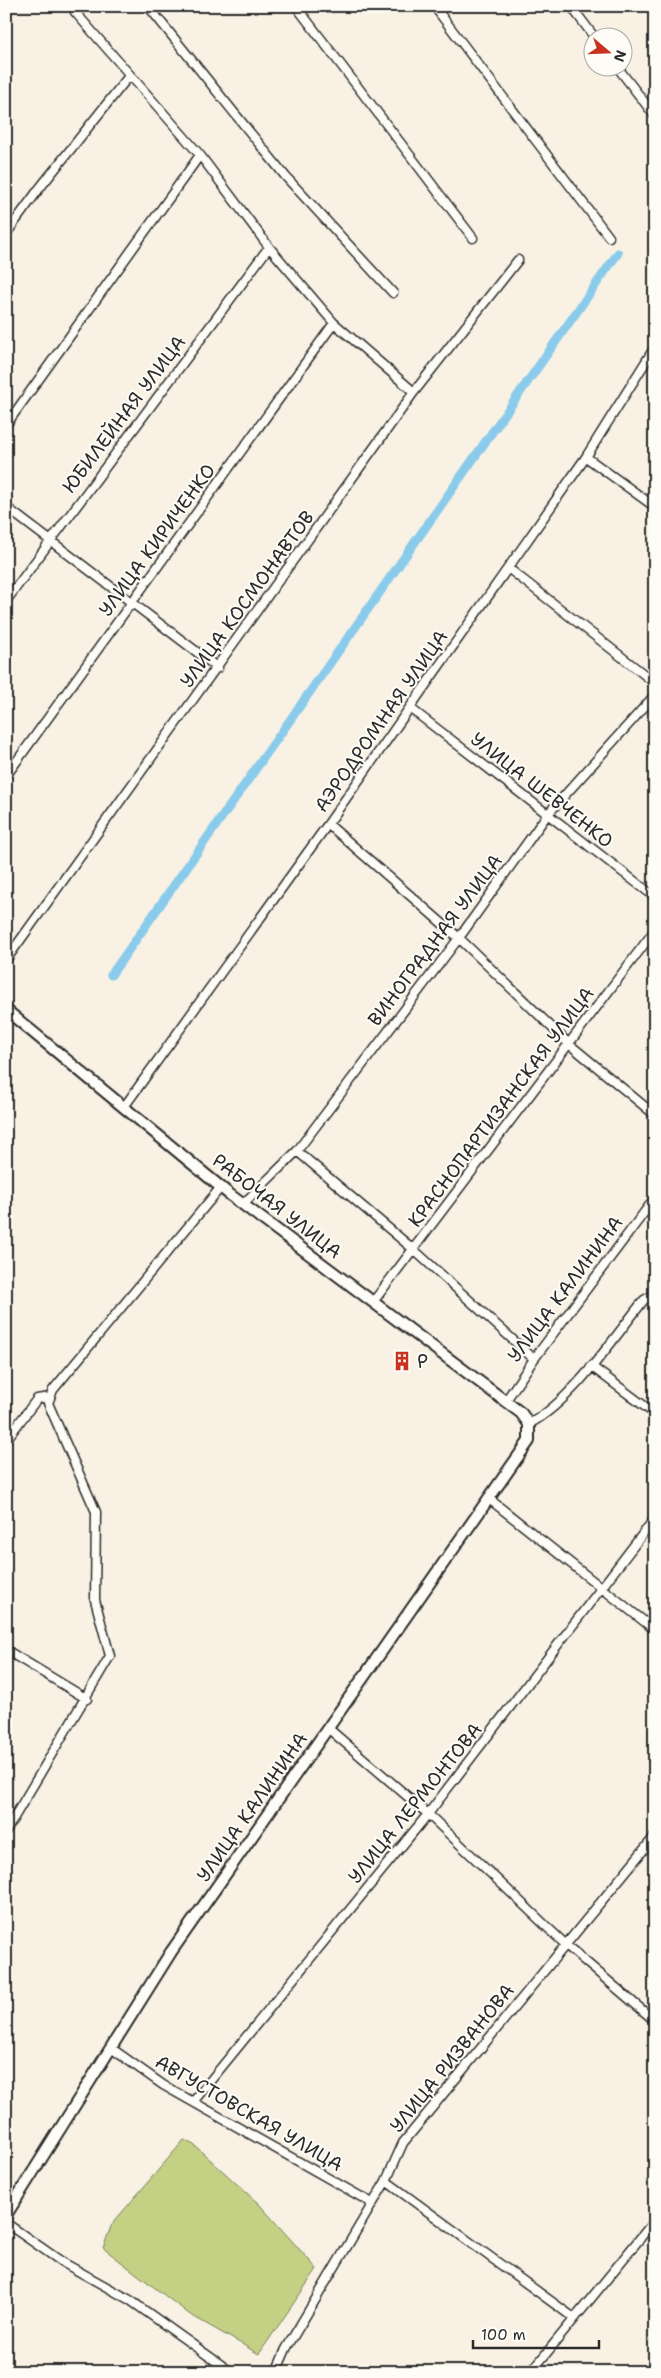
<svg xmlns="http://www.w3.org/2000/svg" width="661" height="2378" font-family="'Shantell Sans',sans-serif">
  <rect width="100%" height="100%" fill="#f8f1e4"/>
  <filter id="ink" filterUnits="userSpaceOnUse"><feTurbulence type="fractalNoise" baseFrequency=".02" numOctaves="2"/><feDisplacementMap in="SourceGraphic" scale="10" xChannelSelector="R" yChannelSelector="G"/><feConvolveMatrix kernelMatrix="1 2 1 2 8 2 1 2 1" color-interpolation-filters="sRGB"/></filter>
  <g filter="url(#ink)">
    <path fill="#c4d185" stroke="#787e58" d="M184,2140L194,2145L259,2204L317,2269L259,2354L189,2314L103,2248L112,2224Z"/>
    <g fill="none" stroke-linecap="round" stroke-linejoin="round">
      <path stroke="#8acbeb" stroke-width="9" d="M111,975L618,253"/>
      <defs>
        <path id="minor" d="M73,6L75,12L200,155L269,247L334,323L414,392
          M148,6L286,177L393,293
          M296,6L473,238
          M434,6L609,237
          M571,6L595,38
          M6,8L7,6
          M618,68L655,116
          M6,234L39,189L129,76
          M6,425L200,155
          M586,457L655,507
          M6,507L218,668
          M508,568L655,683
          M6,601L269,247
          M410,708L655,897
          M6,776L334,323
          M328,824L459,938L569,1044L655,1115
          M6,960L414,392L518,260
          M124,1107L328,824L586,457L655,347
          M297,1151L413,1249L534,1359
          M243,1204L297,1151L459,938L547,815L655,695
          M373,1302L655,930
          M591,1366L655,1414
          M505,1402L534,1359L655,1198
          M529,1424C572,1401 613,1339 644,1300L655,1294
          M6,1440L37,1399L50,1397
          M488,1498L655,1630
          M6,1650L87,1699
          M329,1729L428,1814L566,1945L655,2021
          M6,1831L110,1656L95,1600L96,1512L48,1403L53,1390L221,1187
          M111,2048L163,2085L372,2203
          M193,2102L428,1814L655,1518
          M386,2181L574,2318
          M6,2223L62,2262L130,2300L231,2372
          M276,2372L286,2349L386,2181L403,2143L655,1836
          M531,2372L655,2220"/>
        <path id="tertiary" d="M6,1010L229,1194L521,1413L529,1424V1441L171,1952L6,2215"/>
      </defs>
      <use href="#minor" stroke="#2b2b2b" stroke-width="11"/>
      <use href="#tertiary" stroke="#2b2b2b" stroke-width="14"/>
      <use href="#minor" stroke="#fdfcf7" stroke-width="8"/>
      <use href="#tertiary" stroke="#fdfcf7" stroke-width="10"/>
    </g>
  </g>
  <defs>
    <symbol id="building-bare" viewBox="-9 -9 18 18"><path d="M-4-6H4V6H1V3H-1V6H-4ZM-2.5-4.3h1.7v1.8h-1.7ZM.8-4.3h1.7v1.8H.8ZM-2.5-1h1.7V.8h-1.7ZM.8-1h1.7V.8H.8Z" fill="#c8321e" stroke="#fdfcf7" stroke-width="2.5" paint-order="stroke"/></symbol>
  </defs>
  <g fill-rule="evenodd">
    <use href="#building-bare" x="388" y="1347" width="28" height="28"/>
  </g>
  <g text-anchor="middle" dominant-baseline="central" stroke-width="4" stroke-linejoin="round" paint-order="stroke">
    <g font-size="19" fill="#2b2b2b" stroke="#fdfcf7">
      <text transform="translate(124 414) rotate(-53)">ЮБИЛЕЙНАЯ УЛИЦА</text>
      <text transform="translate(157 540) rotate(-54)">УЛИЦА КИРИЧЕНКО</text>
      <text transform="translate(247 599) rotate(-54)">УЛИЦА КОСМОНАВТОВ</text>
      <text transform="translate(381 721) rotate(-55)">АЭРОДРОМНАЯ УЛИЦА</text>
      <text transform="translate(542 790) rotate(38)">УЛИЦА ШЕВЧЕНКО</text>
      <text transform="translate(435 940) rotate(-53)">ВИНОГРАДНАЯ УЛИЦА</text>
      <text transform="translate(501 1107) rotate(-53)">КРАСНОПАРТИЗАНСКАЯ УЛИЦА</text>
      <text transform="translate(277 1206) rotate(38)">РАБОЧАЯ УЛИЦА</text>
      <text transform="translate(565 1289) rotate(-53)">УЛИЦА КАЛИНИНА</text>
      <text transform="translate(415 1803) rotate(-51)">УЛИЦА ЛЕРМОНТОВА</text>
      <text transform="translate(252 1807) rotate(-55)">УЛИЦА КАЛИНИНА</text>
      <text transform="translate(452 2058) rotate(-51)">УЛИЦА РИЗВАНОВА</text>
      <text transform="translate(249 2113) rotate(30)">АВГУСТОВСКАЯ УЛИЦА</text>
    </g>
    <g font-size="19" fill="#2b2b2b" stroke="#fdfcf7" text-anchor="start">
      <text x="417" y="1361">Р</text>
    </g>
  </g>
  <rect width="661" height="2378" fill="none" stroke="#fdfcf7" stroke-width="25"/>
  <rect x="12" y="12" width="636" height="2353" fill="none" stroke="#2b2b2b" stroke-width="2" filter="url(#ink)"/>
  <g transform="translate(608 52) rotate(109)"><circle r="24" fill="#fdfcf7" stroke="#a9a8a5"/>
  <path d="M0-4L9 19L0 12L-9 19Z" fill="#c8321e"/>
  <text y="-8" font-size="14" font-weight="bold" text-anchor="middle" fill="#2b2b2b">N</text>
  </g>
  <path d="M473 2340v8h126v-8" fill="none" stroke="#2b2b2b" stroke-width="2.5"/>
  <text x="481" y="2340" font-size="15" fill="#2b2b2b" stroke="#fdfcf7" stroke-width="4" paint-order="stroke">100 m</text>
</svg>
